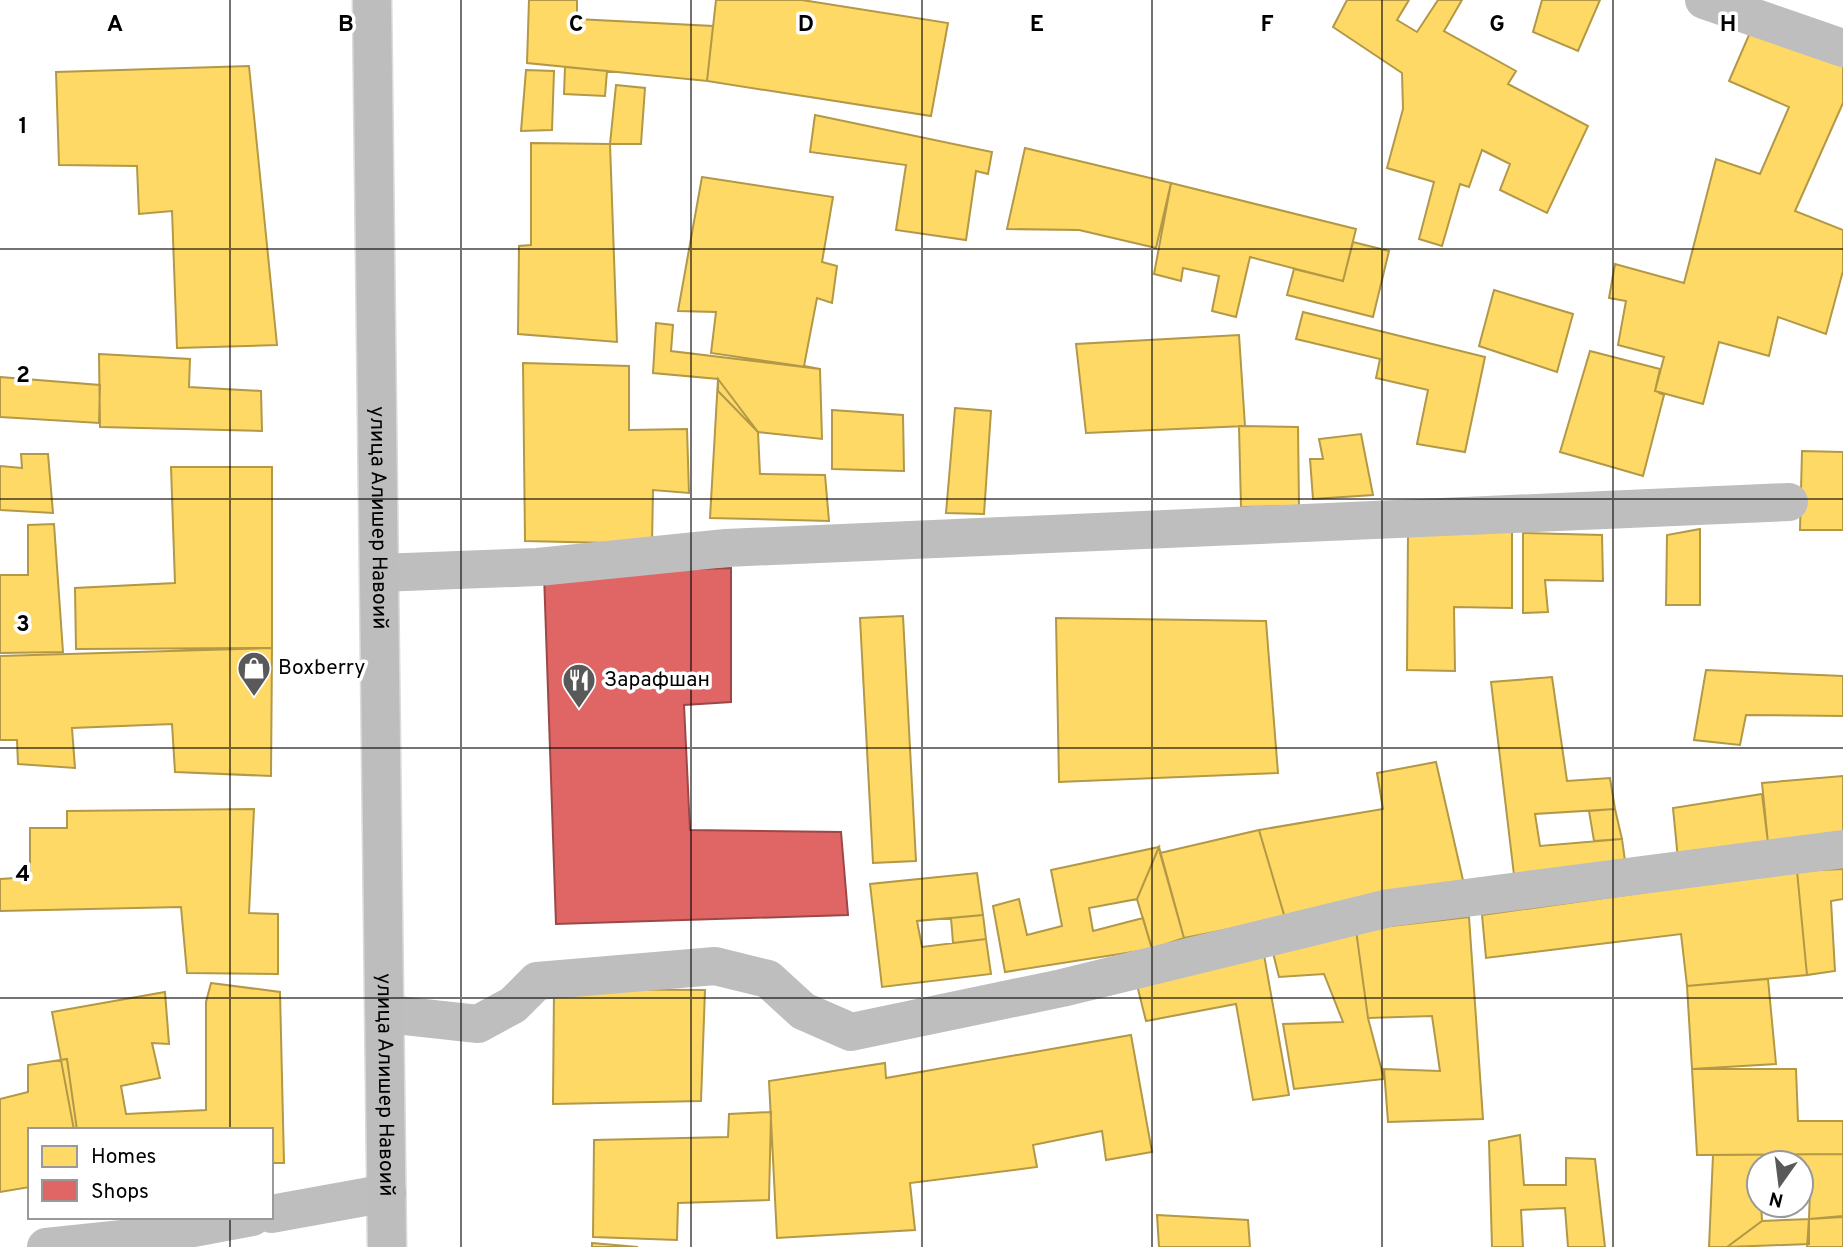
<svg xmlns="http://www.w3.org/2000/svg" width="1843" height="1247" font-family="Overpass,sans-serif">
  <rect width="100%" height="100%" fill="#fff"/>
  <path fill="#ffd966" stroke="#b29847" stroke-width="2" d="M529,0H577V19L713,26L707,81L527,63Z
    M716,0H802L948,23L931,116L707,81Z
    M1347,0H1409L1397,20L1417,32L1438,0H1462L1444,31L1516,71L1508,84L1588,126L1547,213L1500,190L1510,164L1482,150L1469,187L1460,184L1442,246L1419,239L1434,182L1387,168L1403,109L1402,73L1333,27Z
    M1542,0H1600L1578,51L1533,32Z
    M1752,28L1843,65V103L1795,211L1843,230V271L1826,334L1778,317L1769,356L1719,342L1703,404L1655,391L1664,357L1618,345L1626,301L1609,298L1615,264L1684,283L1716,159L1760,174L1789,107L1729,81Z
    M249,66L277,345L177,348L172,211L139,214L137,166L59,165L56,72Z
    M565,67L607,71L605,96L564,94Z
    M526,70L554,71L552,130L521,131Z
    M616,85L645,88L641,144H610Z
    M815,115L992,152L988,174L976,171L966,240L896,230L906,165L810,152Z
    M531,143L610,144L617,342L518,334L519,246L531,245Z
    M1025,148L1171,183L1156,248L1079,230L1007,229Z
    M702,177L833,197L822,262L837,266L832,303L817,298L804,366L820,369L711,353L716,312L678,311Z
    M1171,183L1356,229L1343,281L1250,257L1236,317L1212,311L1219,276L1183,268L1181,281L1154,274Z
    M1353,242L1389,251L1373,317L1287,295L1294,269L1343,281Z
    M1494,290L1573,314L1557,372L1479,346Z
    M1303,312L1485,357L1465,452L1417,444L1428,390L1376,378L1380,359L1296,339Z
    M656,323L673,325L671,351L820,369L822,439L758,432L718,391V379L653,373Z
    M1239,335L1245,426L1086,433L1076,344Z
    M1590,351L1660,369L1655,391L1664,395L1643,476L1560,452Z
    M99,354L190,359L189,387L261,391L262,431L100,427Z
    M523,363L629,366V430L687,429L689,493L653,490L652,544L525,541Z
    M0,377L100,385L99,423L0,417Z
    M718,379L758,432L760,474L825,475L829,521L710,518Z
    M955,408L991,411L984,514L946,513Z
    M832,410L903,415L904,471L832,469Z
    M1239,426L1298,427L1299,506L1241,507Z
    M1361,434L1373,495L1313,499L1310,459H1323L1319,439Z
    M1802,451L1843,452V530H1800Z
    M21,454H48L53,513L0,510V466L22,468Z
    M171,467H272V648L76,649L75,588L175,583Z
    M54,524L63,652L0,653V575H28V525Z
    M1512,528V608L1454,607L1455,671L1407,670L1408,530Z
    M1700,529V605H1666L1667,535Z
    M1523,533L1602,535L1603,581L1545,580L1548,612L1523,613Z
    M903,616L916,861L873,863L860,618Z
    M1056,618L1266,621L1278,773L1059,782Z
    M272,648L271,776L175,772L172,724L72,728L75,768L18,764L17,740H0V656Z
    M1706,670L1843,676V716L1746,715L1740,745L1694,740Z
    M1552,677L1567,781L1610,778L1615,809L1535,814L1540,846L1622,839L1626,868L1514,875L1491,682Z
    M1436,762L1465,889L1285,918L1259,830L1383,809L1377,773Z
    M1843,776V836L1768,843L1762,783Z
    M1762,794L1768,843L1678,859L1673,808Z
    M254,809L249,913L278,914V974L187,973L181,907L0,911V879L30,877V828H67V811Z
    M1615,809L1622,839L1594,841L1589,811Z
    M1259,830L1285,918L1184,938L1160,853Z
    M1159,847L1184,938L1152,949L1137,899Z
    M1159,847L1137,899L1089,908L1093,931L1143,918L1152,949L1005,972L993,906L1019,899L1027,935L1062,926L1051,870Z
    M1843,869V899L1831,901L1835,971L1807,975L1797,871Z
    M1797,871L1807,975L1687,986L1681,934L1486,958L1482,915Z
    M977,873L983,915L917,921L922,947L986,939L991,974L882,987L870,884Z
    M983,915L986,939L953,943L951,918Z
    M1469,917L1483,1119L1388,1122L1384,1069L1440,1071L1432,1016L1368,1018L1356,930Z
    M1356,930L1368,1018L1384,1079L1294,1089L1283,1024L1343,1022L1324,974L1279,977L1272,949Z
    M1264,955L1289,1095L1253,1100L1236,1004L1146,1021L1136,981Z
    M1768,979L1776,1064L1692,1069L1687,986Z
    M211,983L280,992L284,1163H271V1130H74L52,1012L165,992L169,1044L152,1043L160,1078L121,1086L126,1114L206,1110V1002Z
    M554,989L705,990L701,1101L553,1104Z
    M1131,1035L1152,1152L1106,1160L1102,1131L1033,1145L1037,1167L910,1183L915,1230L777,1238L769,1081L885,1063L886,1078Z
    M67,1059L77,1130H30V1187L0,1192V1099L28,1092V1065Z
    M1692,1069H1796L1798,1121H1843V1154L1697,1155Z
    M771,1112L769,1200L678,1203L677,1240L593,1237L594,1140L728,1137L729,1114Z
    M1520,1135L1524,1185H1566V1158L1595,1159L1605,1247H1568L1565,1208L1521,1210L1523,1247H1492L1489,1141Z
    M1843,1154V1216L1809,1219L1810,1190H1801V1163H1759L1762,1221L1727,1247H1709L1713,1155Z
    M1157,1215L1248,1220L1250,1247H1159Z
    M1843,1217V1247H1807L1809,1219Z
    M1809,1219V1244L1727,1247L1762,1221Z
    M592,1243L638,1247H592Z"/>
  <path fill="#e06666" stroke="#9d4747" stroke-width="2" d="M731,568V702L684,705L690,830L841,832L848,915L556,924L544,574Z"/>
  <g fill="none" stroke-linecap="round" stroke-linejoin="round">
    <defs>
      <g id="major">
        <path id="s1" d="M372,0L387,1247"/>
      </g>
    </defs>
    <use href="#major" stroke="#dbdbdb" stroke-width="41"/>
    <path stroke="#bebebe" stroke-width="38" d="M1704,0L1843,48
      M379,573L538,567L726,548L1789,502
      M387,1014L478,1024L513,1005L537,981L715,966L768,979L803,1011L851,1032L1062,988L1389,908L1843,849
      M271,1214L387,1193
      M46,1247L151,1236L252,1217"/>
    <use href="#major" stroke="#bdbdbd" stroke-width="38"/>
  </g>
  <path fill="none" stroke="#000" stroke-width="2" stroke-opacity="0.55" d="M230,0V1130M461,0V1247M691,0V1247M922,0V1247M1152,0V1247M1382,0V1247M1613,0V1247M0,249H1843M0,499H1843M0,748H1843M0,998H1843M230,1217V1247"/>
  <defs>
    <symbol id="shop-pin" viewBox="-11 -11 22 30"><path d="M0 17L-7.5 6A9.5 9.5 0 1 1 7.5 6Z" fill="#595959" stroke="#fff"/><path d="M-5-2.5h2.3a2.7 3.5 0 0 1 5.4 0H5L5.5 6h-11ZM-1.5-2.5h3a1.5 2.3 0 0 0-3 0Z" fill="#fff"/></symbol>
    <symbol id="restaurant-pin" viewBox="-11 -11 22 30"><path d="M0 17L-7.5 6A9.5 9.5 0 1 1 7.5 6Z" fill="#595959" stroke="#fff"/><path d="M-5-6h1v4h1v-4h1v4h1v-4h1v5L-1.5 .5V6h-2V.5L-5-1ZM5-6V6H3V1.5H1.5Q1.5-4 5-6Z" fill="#fff"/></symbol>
  </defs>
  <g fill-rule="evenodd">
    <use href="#shop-pin" x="235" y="649" width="38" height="52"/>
    <use href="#restaurant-pin" x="560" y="661" width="38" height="52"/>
  </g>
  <g text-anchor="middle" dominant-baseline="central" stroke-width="7" stroke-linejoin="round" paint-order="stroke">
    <g font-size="21" fill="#000" stroke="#fff">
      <text stroke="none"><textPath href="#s1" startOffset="518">улица Алишер Навоий</textPath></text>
      <text stroke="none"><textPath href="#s1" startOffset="1085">улица Алишер Навоий</textPath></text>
    </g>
    <g font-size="21" fill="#000" stroke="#fff" text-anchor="start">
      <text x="278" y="668">Boxberry</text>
      <text x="604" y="680">Зарафшан</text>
    </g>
  </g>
  <g font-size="23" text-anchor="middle" font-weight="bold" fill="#000" stroke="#fff" stroke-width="7" stroke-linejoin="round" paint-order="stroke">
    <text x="115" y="31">A</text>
    <text x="346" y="31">B</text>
    <text x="576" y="31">C</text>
    <text x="806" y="31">D</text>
    <text x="1037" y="31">E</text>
    <text x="1267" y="31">F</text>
    <text x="1497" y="31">G</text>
    <text x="1728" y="31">H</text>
    <text x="23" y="133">1</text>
    <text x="23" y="382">2</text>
    <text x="23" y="631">3</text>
    <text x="23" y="881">4</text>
  </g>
  <rect x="28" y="1128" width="245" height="91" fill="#ffffff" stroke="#999999" stroke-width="2"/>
  <rect x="42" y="1146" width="35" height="21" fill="#ffd966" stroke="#999999" stroke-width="2"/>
  <text x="91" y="1163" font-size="21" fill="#000000">Homes</text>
  <rect x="42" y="1180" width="35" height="21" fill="#e06666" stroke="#999999" stroke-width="2"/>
  <text x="91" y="1198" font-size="21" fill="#000000">Shops</text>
  <g transform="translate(1780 1184) rotate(194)"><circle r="33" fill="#ffffff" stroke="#999999" stroke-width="2"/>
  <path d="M0-5L12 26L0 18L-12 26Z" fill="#595959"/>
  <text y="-10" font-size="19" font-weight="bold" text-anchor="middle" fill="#000000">N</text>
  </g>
</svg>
